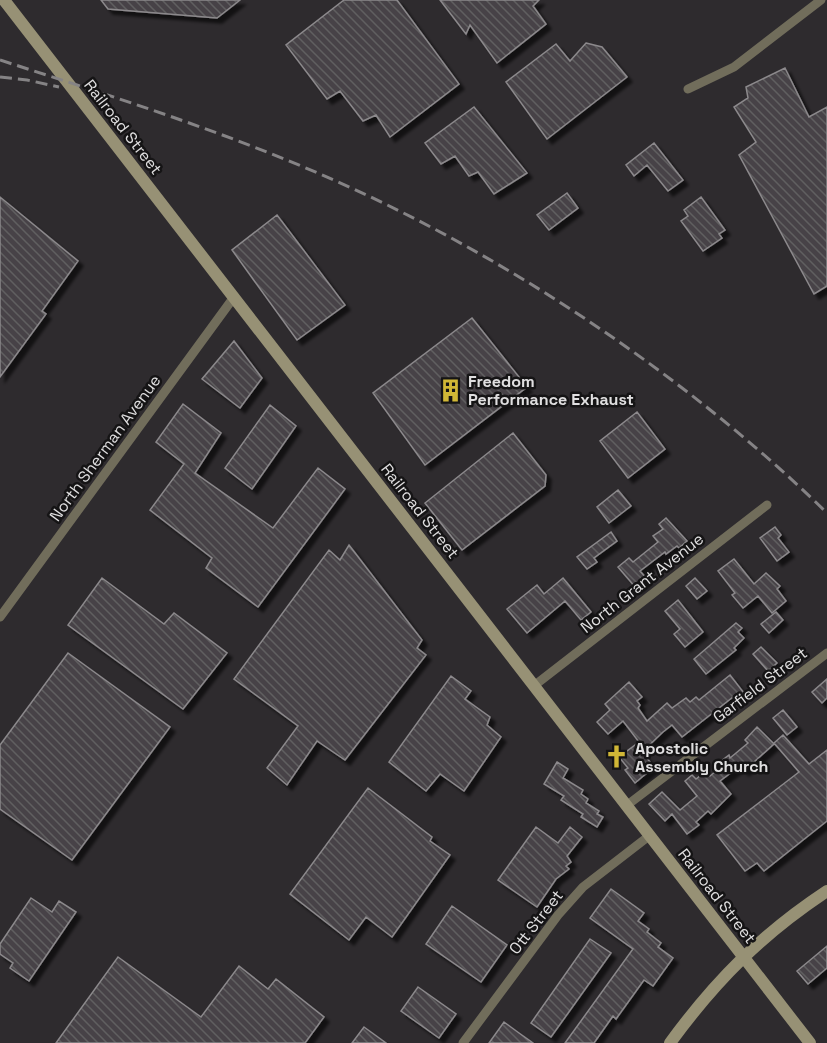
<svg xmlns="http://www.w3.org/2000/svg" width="827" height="1043" font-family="'Space Grotesk',sans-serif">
  <defs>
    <pattern id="building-back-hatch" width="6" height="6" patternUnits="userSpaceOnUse" patternTransform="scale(1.5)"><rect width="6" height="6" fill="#464346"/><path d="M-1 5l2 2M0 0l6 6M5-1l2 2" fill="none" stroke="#605e60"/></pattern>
    <filter id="shadow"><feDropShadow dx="5" dy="5" stdDeviation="1.5" flood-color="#0009"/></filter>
  </defs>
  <rect width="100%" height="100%" fill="#2e2b2e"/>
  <path fill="url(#building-back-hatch)" stroke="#8c898c" stroke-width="1.5" filter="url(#shadow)" d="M101,0H240L217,18L108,9Z
    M344,0H397L459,84L390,137L376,115L363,121L340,91L327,99L286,45Z
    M440,0H539L533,6L546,24L497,63L470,25L466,34Z
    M586,43L602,47L627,77L547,139L506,82L556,44L570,61Z
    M785,68L809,117L827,107V286L814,294L739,155L756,142L734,107L748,98L746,87Z
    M474,107L527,173L494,194L478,172L469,176L455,156L441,164L425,143Z
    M654,143L683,180L668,191L647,165L634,176L626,165Z
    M567,193L578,208L549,230L537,215Z
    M0,197L78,261L42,311L46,314L0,377Z
    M701,197L725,230L719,234L722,238L703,251L681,221L688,216L684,210Z
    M277,215L345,305L297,340L232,250Z
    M472,318L527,387L425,465L373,393Z
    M234,341L262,378L240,408L202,379Z
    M183,404L221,433L195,473L273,528L318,468L345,489L258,607L206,568L212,558L150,510L184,464L156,442Z
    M270,405L296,426L252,489L225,468Z
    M637,412L665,449L628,478L600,441Z
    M513,433L546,475L545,486L462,550L425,503Z
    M618,490L631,506L609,523L597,507Z
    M666,518L687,541L679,548L677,546L666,554L665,552L640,571L647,579L636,588L618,567L629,558L633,562L658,542L653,536L663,529L659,524Z
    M775,527L781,535L778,538L789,552L777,561L760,538Z
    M611,532L617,541L594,558L597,562L587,569L577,557Z
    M349,545L422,640L417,648L426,655L345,760L317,741L287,785L267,768L298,726L234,679L329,550L340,560Z
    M734,559L754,584L766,573L780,586L777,589L786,601L772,613L758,596L743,608L732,595L735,593L718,571Z
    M102,578L164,624L174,613L227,653L183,709L68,625Z
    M563,578L591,612L581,620L565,601L527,633L507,609L537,585L544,594Z
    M695,578L707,591L697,599L686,586Z
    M678,600L703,632L685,647L674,634L680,629L665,611Z
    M776,612L783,620L769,633L761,624Z
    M736,623L742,628L738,632L744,638L734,648L736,650L706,674L694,659Z
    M761,647L777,663L768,671L753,654Z
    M68,653L170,727L72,860L0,809V745Z
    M730,675L744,693L735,700L733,697L682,737L672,725L663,732L642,752L654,767L635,783L625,770L628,768L619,757L639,742L623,721L608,734L597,722L610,710L605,704L629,682L642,697L637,701L640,705L638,708L647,721L667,703L672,708L686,698L690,702L696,697L699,700Z
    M451,676L471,691L465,699L490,717L487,725L501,737L464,791L440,774L426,791L389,762Z
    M827,679V698L822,703L812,692Z
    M783,710L797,727L787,735L773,718Z
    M757,727L774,744L744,771L740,766L720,781L731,794L711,814L708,811L696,822L699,825L687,834L672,814L665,821L649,804L662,792L680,810L697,796L685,781L692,775L696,779L706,771L710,776L722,766L720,762L729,755L730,758L748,743L745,740Z
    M783,735L809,764L827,750V821L764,871L757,863L745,871L717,835L799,772L774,743Z
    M557,762L568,769L563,778L583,790L581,794L588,799L586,803L599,811L597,814L603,817L597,827L581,817L583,814L561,800L564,796L544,784Z
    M368,788L432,837L430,841L450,855L392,937L366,917L349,940L290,894Z
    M536,827L558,843L570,827L582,837L567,856L571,862L566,866L569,869L556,879L537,907L498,880Z
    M611,889L644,913L638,921L649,929L647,932L661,943L658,947L673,958L653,986L644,980L616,1019L613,1016L594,1043H565L633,949L590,918Z
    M31,898L52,912L59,901L76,912L29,981L10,968L13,963L0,954V944Z
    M452,906L507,945L481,982L426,944Z
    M590,939L611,953L551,1037L531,1023Z
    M827,946V968L808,984L797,971Z
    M118,957L201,1017L239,966L268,989L276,979L324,1017L305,1043H56Z
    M418,987L456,1014L439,1038L401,1011Z
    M504,1022L519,1033L533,1043H489Z
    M364,1027L386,1043H352Z"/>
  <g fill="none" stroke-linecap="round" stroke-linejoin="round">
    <path stroke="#716d5b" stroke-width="9" d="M688,89L734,67L821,0
      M0,617L234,297
      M535,685L767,505
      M626,806L827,653
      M463,1043L558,915L583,887L649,836"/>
    <path stroke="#979175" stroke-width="12" d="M4,0L810,1043
      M670,1043C716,980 762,934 827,891"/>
    <path stroke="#858385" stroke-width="3" stroke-dasharray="12 6" stroke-linecap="butt" d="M0,60C108,95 216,129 320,174C501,252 686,375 827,513
      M0,77L27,80L59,87"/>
  </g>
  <defs>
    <symbol id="building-bare" viewBox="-9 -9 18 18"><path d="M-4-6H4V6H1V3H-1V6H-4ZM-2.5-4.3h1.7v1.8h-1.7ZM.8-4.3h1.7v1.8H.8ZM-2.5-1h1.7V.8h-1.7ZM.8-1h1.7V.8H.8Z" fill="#d1b736" stroke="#151415" stroke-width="2.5" paint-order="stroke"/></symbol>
    <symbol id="church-bare" viewBox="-9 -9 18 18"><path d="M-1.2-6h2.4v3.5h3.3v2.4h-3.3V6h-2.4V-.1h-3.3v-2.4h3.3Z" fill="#d1b736" stroke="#151415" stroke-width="2.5" paint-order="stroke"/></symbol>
  </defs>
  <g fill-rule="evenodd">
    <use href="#building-bare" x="434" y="374" width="33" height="33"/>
    <use href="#church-bare" x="600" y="740" width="33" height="33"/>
  </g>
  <g text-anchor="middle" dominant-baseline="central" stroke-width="5" stroke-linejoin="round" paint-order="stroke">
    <g font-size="16" fill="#e0dfe0" stroke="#151415">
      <text transform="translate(123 127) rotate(52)">Railroad Street</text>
      <text transform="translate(105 448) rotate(-54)">North Sherman Avenue</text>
      <text transform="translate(420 511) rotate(52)">Railroad Street</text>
      <text transform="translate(642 583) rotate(-38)">North Grant Avenue</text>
      <text transform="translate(760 685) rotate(-37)">Garfield Street</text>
      <text transform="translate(717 896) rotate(52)">Railroad Street</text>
      <text transform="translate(536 922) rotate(-52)">Ott Street</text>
    </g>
    <g font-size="16" font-weight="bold" fill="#e0dfe0" stroke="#151415" text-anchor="start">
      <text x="468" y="381">Freedom<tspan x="468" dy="18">Performance Exhaust</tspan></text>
      <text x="635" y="748">Apostolic<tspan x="635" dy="18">Assembly Church</tspan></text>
    </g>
  </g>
</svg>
